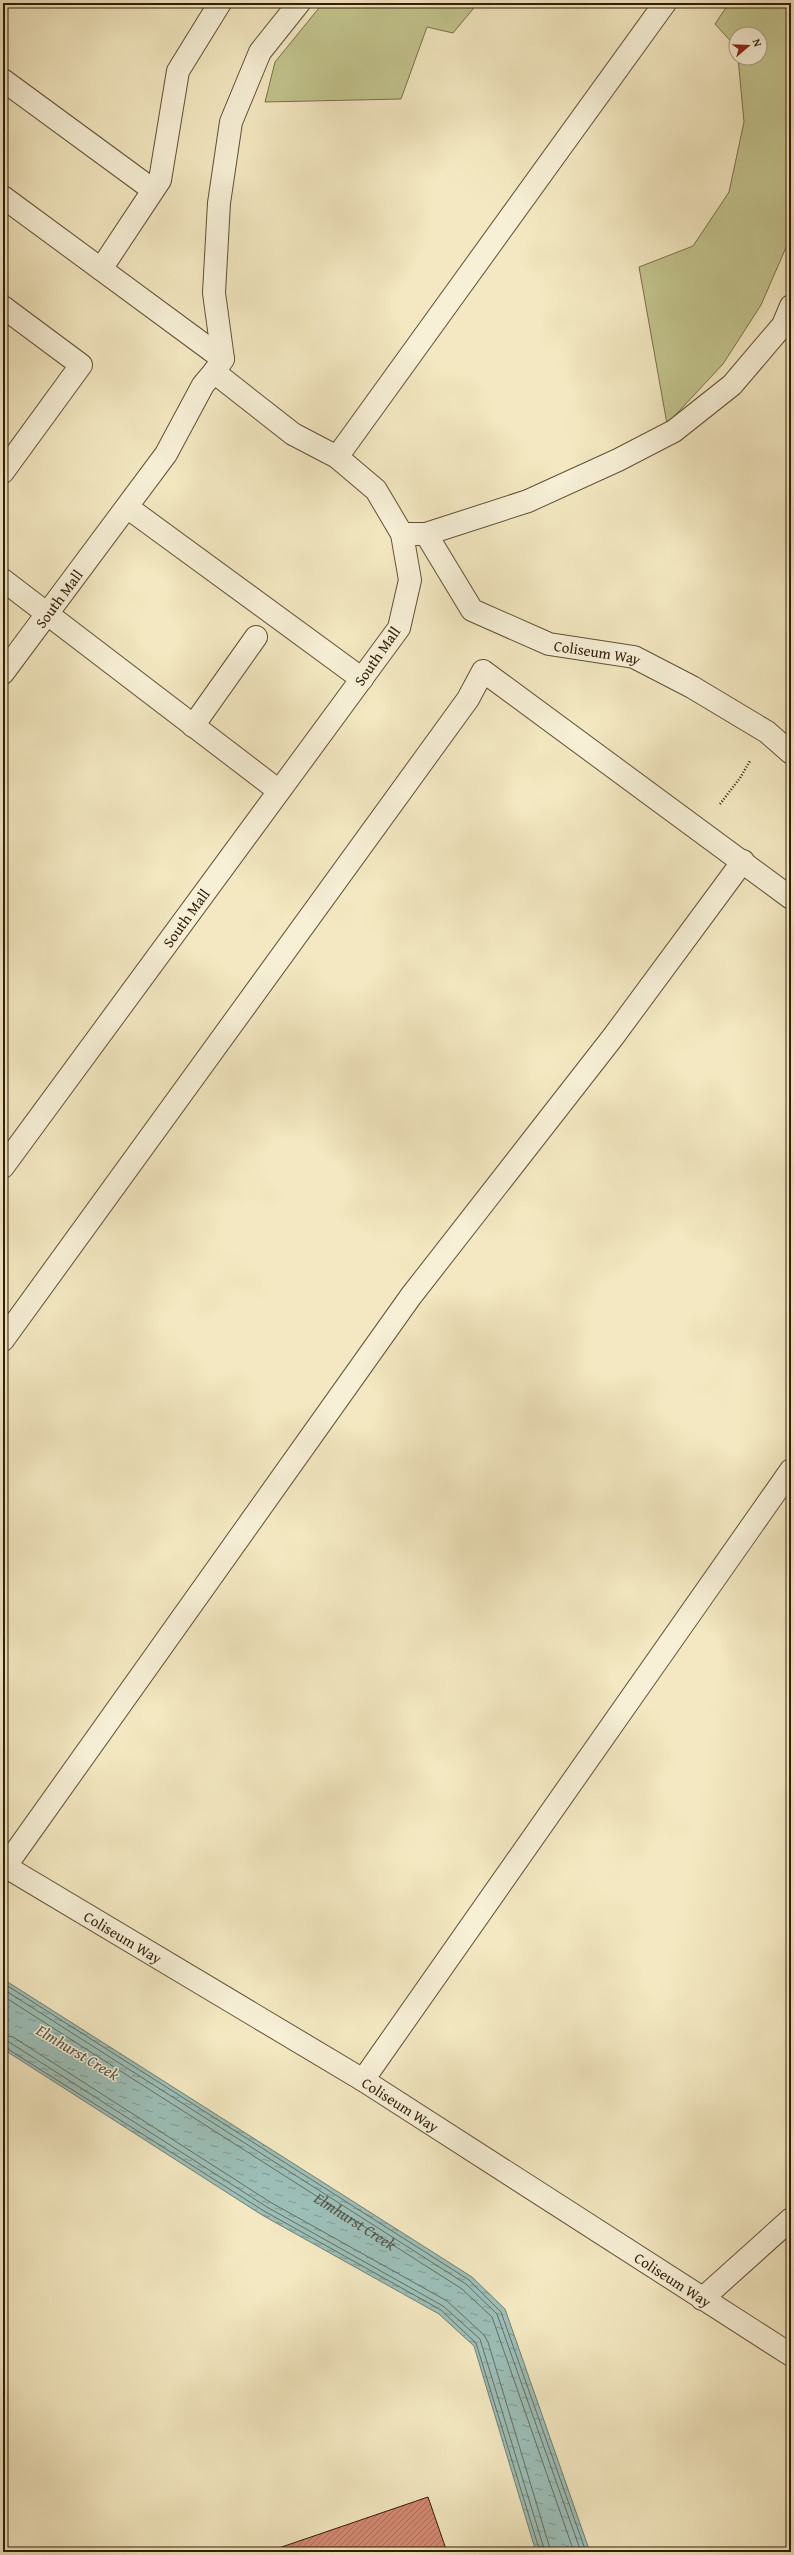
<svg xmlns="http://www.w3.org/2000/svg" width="794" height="2555" font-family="'Gentium Book Plus',serif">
  <defs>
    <pattern id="water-ripples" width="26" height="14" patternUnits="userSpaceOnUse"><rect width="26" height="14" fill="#9cbfb8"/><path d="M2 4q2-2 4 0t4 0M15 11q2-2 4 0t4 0" fill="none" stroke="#809a94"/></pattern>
    <pattern id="building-hatch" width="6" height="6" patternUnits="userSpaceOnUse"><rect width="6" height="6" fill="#d48a74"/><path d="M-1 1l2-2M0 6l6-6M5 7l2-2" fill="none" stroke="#ad705d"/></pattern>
  </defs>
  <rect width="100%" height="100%" fill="#f3e8c1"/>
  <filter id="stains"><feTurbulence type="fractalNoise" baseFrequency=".005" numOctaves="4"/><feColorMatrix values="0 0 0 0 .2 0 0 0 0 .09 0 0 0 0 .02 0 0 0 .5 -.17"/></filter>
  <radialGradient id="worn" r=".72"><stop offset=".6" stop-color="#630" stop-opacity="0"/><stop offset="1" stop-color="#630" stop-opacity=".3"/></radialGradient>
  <path fill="#c2c48e" stroke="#7a704b" d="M323,3H478L453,33L427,27L401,99L265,102L275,62Z
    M729,3H791V236L761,305L723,364L667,424L639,267L693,246L729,192L744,122L738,58H760V34H736V47L715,24Z"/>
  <path fill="url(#water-ripples)" stroke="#717e72" d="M3,1979L472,2277L505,2309L590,2552H536L474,2346L439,2314L262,2215L3,2049Z"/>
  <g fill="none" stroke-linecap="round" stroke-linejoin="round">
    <g stroke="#666e60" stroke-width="1">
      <path d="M3,1983L469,2280L501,2312L586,2552"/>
      <path d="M3,1989L466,2284L497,2314L581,2552"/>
      <path id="s1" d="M3,1996L462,2289L492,2317L574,2552"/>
      <path d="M3,2035L13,2037L270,2202L447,2301L484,2335L488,2342L551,2552"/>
      <path d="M3,2041L9,2042L267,2207L443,2306L480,2339L545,2552"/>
      <path d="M3,2046L264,2211L441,2310L476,2343L540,2552"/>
    </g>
  </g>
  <path fill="url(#building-hatch)" stroke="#311c08" d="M428,2497L447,2552H267Z"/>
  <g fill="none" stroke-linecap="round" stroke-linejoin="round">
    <defs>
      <g id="minor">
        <path d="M3,80L153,190"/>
        <path d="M3,197L223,359"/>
        <path d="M101,269L160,180L178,71L220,3"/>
        <path d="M3,307L81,365L3,472"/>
        <path d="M214,372L223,359L214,293L219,203L231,122L260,52L299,3"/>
        <path d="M337,457L665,3"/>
        <path d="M127,507L362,679"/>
        <path d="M402,534H426L528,501L618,460L674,431L732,385L783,325L791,306"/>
        <path id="s2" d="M426,534L472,610L549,644L634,657L692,687L767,732L791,753"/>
        <path d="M3,580L279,791"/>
        <path id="s3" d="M3,673L166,454L203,385L214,372L293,434L337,457L376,490L402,534L410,580L399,628L3,1167"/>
        <path d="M193,726L256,637"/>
        <path d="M3,1340L468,699L483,671L791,898"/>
        <path id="s4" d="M3,1865L363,2080L791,2355"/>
        <path d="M5,1867L411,1296L613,1037L743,861"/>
        <path d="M363,2080L791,1470"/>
        <path d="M702,2299L791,2219"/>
      </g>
    </defs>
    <use href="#minor" stroke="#624f36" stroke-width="24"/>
    <path stroke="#311c08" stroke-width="2.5" stroke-dasharray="1 2" stroke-linecap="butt" d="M720,804L740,778L750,761"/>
    <use href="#minor" stroke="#f7f0d7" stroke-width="22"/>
  </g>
  <g text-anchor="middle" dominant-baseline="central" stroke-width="3" stroke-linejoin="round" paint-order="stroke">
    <g font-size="15" fill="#311c08" stroke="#f7f0d7">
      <text stroke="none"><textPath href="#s3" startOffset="93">South Mall</textPath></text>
      <text stroke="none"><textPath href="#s2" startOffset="222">Coliseum Way</textPath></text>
      <text transform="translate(377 656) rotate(-55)">South Mall</text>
      <text transform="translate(186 918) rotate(-54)">South Mall</text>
      <text stroke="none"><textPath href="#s4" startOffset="140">Coliseum Way</textPath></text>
      <text stroke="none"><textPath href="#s4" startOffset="464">Coliseum Way</textPath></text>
      <text stroke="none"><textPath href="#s4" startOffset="788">Coliseum Way</textPath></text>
    </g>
    <g font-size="16" font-style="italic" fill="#565546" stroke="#f7f0d7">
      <text transform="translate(78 2052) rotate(31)">Elmhurst Creek</text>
      <text stroke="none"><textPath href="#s1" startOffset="418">Elmhurst Creek</textPath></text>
    </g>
  </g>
  <rect width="794" height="2555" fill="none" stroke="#f3e8c1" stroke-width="16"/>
  <rect x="4" y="4" width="786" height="2547" fill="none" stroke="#311c08" stroke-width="2"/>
  <rect x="8" y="8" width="778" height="2539" fill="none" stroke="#311c08"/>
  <g transform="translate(748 46) rotate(71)"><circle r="19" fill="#f7f0d7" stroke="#a89b84"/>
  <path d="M0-3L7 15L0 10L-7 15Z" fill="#8f2418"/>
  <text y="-6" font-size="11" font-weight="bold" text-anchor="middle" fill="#311c08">N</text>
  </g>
  <rect width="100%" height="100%" filter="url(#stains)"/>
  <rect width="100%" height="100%" fill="url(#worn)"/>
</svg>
